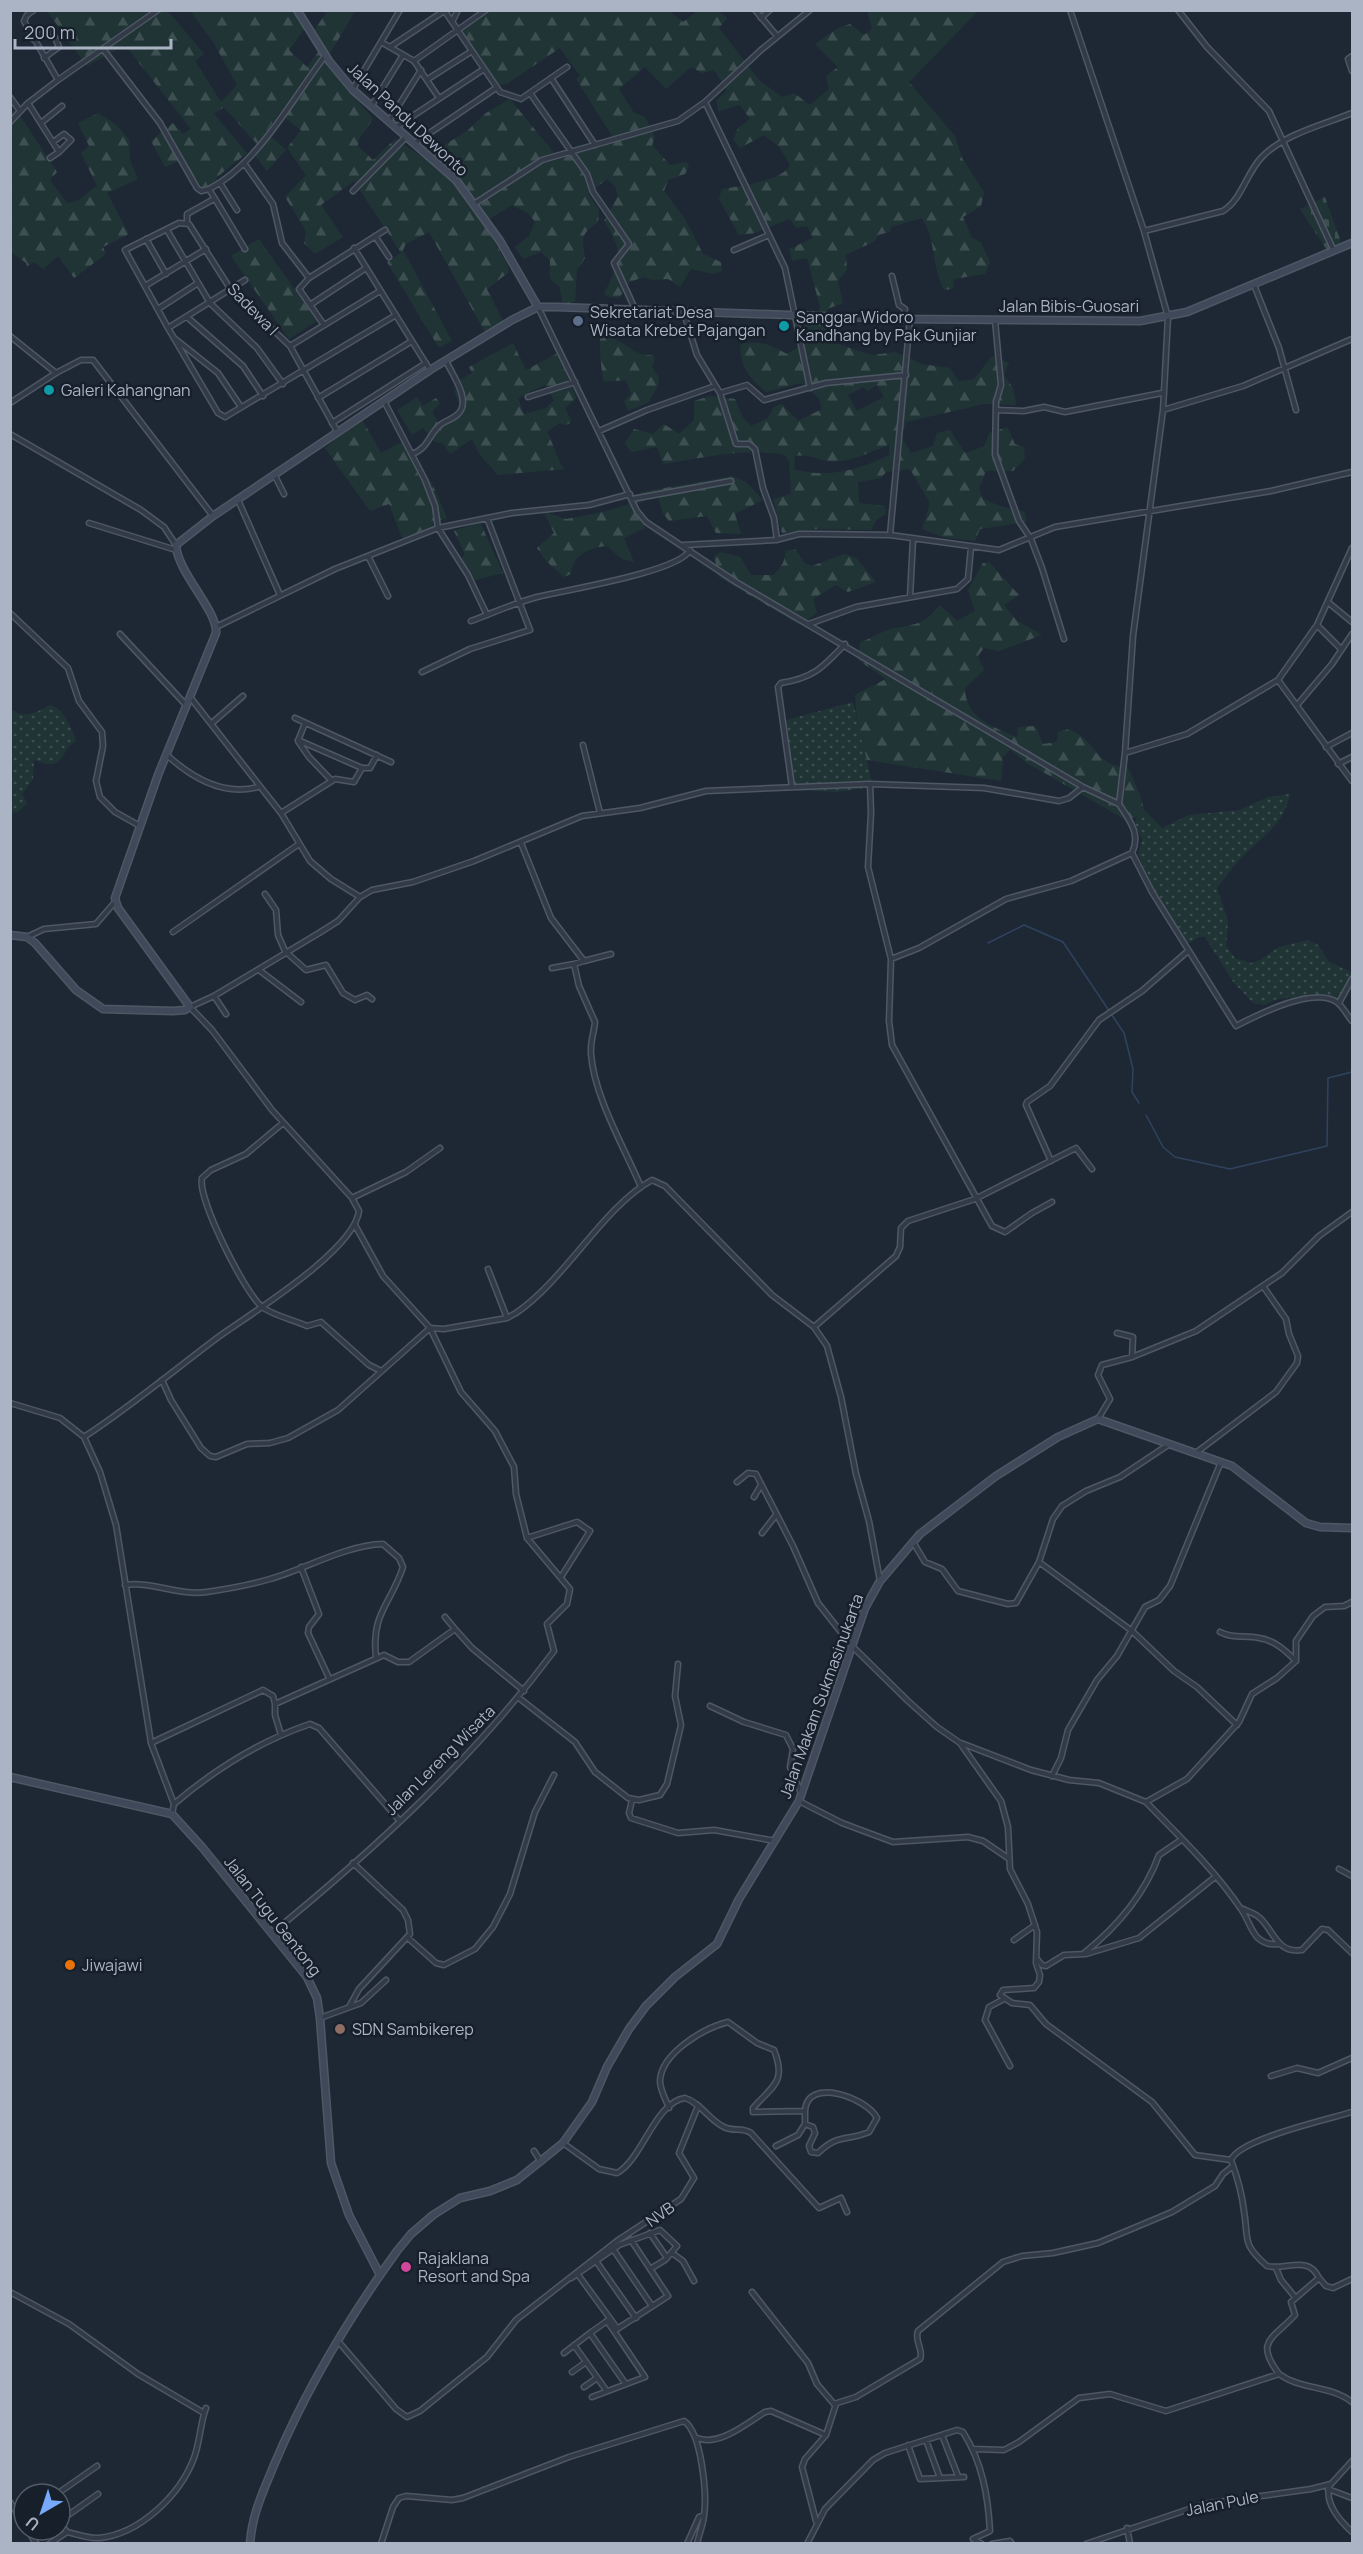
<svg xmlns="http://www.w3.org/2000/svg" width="1363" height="2554" font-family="Manrope,sans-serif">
  <defs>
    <pattern id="green-dots" width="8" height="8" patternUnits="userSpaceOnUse" patternTransform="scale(1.5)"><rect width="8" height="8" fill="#203436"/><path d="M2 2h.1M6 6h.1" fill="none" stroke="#3e4f51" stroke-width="1.8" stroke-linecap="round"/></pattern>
    <pattern id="forest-firs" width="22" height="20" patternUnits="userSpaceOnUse" patternTransform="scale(1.5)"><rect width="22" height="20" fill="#203436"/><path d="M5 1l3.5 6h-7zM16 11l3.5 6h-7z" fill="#3e4f51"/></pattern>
    <pattern id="cemetery-stones" width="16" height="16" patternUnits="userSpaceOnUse" patternTransform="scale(1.5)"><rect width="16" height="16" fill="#203436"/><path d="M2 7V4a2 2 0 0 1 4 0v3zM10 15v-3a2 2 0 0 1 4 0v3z" fill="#3e4f51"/></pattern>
  </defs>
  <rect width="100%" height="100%" fill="#1e2835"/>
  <path fill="url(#green-dots)" d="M853,702L873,787L836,792L794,790L779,722Z
    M50,705C64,708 72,729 76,741C59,750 67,773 34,760L33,779L22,794L27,803L18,812L11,813V710C28,719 34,713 50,705Z
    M1290,794C1285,822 1264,836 1245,854C1235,864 1226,876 1217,888L1228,921L1226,946L1235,958L1251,963L1260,960L1279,947L1308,940L1318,945L1329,962L1350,971L1352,976L1337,999L1322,995L1277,999L1264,1005L1253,1003L1234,983L1205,937H1199L1187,944L1155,891L1138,855L1142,840L1135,823L1138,813L1144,810L1162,828L1189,815L1240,810L1268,797Z"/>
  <path fill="url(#forest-firs)" fill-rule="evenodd" d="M47,11H168L204,54L195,61L221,102L237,85L212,40L190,11H307L303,15L308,24L289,50L307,67L318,52L309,38L326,13L324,11H355L325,62L373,119L359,139L358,146L373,160L395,139L424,158L467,131L486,113L510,99L558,158L616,142L576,79L580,76L560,48L508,83L499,85L461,30L490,11H669L683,22L697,11H719L727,18L719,28L759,80L782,97L794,93L810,105L829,89L826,76L838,67L815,44L838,28L850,24L864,35L872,29L867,11H978L909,82L955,136L962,158L984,192L981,206L963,217L972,238L981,242L990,262L985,274L954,279L953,289L944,290C931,264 937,243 922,218L891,227L890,232L878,235L875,241L846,255L847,270L838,281L843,303L827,309L831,342L872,355L896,352L921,364L950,368L959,381L974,379L992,356L1009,363L1004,375L1013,388L1016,405L984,404L906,422L901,436L911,453L933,446L937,433L950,430L965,453L985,446L989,433L1007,427L1015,444L1024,447L1025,458L1013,471H986L979,488L983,499L1000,506L1025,512L1026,522L980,529L975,541L943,537L922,529L930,503C923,491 917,481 910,469L886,472L881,478L858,482L859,503L885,506L886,514L876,520L871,530L817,529L782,533L773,499L791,494L789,462L785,455C745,447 703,458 663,464L657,447L631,452L625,443L634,429L653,434L664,424L679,434L694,420V401L710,396L735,399L743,418L751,426L768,418L774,407L782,404L798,421L822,409L819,398L801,383L766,392C749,378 741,367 740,345C756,338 773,346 787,354L805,343L804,325L813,324L820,307L807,258L792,261L789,249L813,238L807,226L797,228L789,219L755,233L739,235L719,199L722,189C739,186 783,181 790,165L780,148L764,135L740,148L733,140L738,128L750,119L740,105L719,111L716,101L727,90L714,70L702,73L691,67L666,89L645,67L619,89L634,113L645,117L655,137L652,145L670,165L686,162L689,166L685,174L668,180L664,191L685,219L703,254L721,262L722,271L714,274L691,269L680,287L668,279L652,280L643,277L630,282L619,298L609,297L604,294C620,260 625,254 604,221L618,196L615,186L607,179L588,194L599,210L598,222C580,234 582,239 585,258L577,270L575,302L563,304L559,286C546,278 550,275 550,261L541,252L523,259L515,247L529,236L535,222L529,214L512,205L483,223L507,263L509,272L487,289L503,321L485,332L429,232L406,244L403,250L452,341L439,348L387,262L401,253L354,181L321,205L343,237L315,254L304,243L306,231L285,197L306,175L287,148L301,130L279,113L266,132L286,150L267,171L251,150L257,144L224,107L214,114L247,153L216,178L218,182L195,190L179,161L165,167L151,141L173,123L183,134L191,129L125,45L87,66ZM877,385L884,397L857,411L848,395L863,387L867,391ZM889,445V455C859,470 828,479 794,469L795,456C808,454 815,459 828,461C848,464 871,451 889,445Z
    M17,111L57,172L50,180L67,203L77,201L97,186L81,153L89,146L78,123L98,113L114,123L129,139L130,160L138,179L107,193L129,234L103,247L106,254L74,278L58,256L43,269L34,262L27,267L26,263L11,252L10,112Z
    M259,239L317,321L289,339L231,256Z
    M601,335C625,338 630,356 652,355L655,358L652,366L659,378V383L649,402L628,411L624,401L631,394L626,380L604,382C602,377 598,340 601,335Z
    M513,343L526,370L558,353L576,398L565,408L572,422L566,425L559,423L547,432C553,442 558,463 565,469L498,475L480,455L472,439L450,454L443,443L435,442L423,428L412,435L397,410L417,397L423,406L436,398L440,403L432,412L441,427L463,414L454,390L461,386L460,380L472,373L469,367ZM545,385L554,400L546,408L524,414L518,398Z
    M359,414L381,453L402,442L423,484L431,481L447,518L432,523L434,527L402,538L389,504L370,511L325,448L336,439L333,432Z
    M732,476L746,482L763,500L735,514L741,534L716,533L707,516L669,521L663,513L658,497L650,498L632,507L645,528L624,538L634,562L622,559L607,546C590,547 572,555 571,574L564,577L546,561L537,548L554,533L544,512L566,519L603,512L627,505L642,492Z
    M480,522L503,573L475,580L461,558L465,555L454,531Z
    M795,549L805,563L812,566L844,554L856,558L876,582L848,592L836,585L813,599L817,613L800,625L719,577L714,556L721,552L740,557L751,575H774L783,563L786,551Z
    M989,562L1019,595L1004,605L1016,620L1042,635L999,651L984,648L978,656L984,670L965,688C965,718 993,727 1017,737L1018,727L1035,726L1043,744L1057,742L1058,732L1069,729C1099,742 1091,764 1128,768L1141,797L1144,810L1136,817L1126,820L1027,763L1010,750L1003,757L1001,781L867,760L858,728L855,695L886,679L858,660L860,643C870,638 881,632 891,629C917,623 922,627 940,605L957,621L975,611L968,590L983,563Z"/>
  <path fill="url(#cemetery-stones)" d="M1325,197L1343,248L1329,253L1300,209Z"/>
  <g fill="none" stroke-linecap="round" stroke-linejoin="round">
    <path stroke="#30435e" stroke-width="1.5" d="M988,943L1024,925L1063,942L1124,1033L1133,1069L1132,1092L1139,1103
      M1146,1115L1163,1147L1175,1157L1230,1169L1327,1146L1328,1078L1352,1072"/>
    <defs>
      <path id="street" d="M34,10L27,15L24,21L58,80
        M444,10L500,92L521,99L567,67
        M755,10L777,36
        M1070,10L1144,231L1168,317L1163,410L1133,636L1125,753L1187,734L1278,680L1352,781
        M1178,10L1207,47L1269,111L1334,251
        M761,18L770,10
        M452,22L458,10
        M33,39L47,31L53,33L59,47L44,58
        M381,42L414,61L439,98
        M390,47L444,11
        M103,49L160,123L197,188L201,191L209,189L245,249
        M1352,56L1348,59L1352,71
        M414,61L486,10
        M551,78L595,145
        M428,79L472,51
        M353,89L400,10
        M530,93L587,174L593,192L629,244L614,263L635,309
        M10,97L20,111
        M705,102L785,268L810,388
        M28,103L59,152L71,140L64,134L53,142
        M372,105L403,55
        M389,121L421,70
        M10,122L28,103L58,80L158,10
        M41,123L62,106
        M396,127L484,69
        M415,143L496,88
        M50,158L59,152
        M244,163L273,204L282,243L309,278L299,289L324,325
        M220,183L237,210
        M209,189C257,165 293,98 325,56
        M353,191L406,137
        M474,204L542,160L678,121L705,102L761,50L810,10
        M187,223V214L214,199
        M167,230L210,303L257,348L283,384
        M1144,231L1223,211C1242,199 1246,174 1261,158C1283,134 1323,125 1352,113
        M375,236L389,257
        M146,239L166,274
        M354,248L430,370
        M734,250L769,235
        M892,276L899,305L905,309L903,319
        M309,278L385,230
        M245,280L168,328L125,250L179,223L189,224L231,290L290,346L338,433
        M1254,285L1279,348L1296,410
        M145,286L206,249
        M310,305L366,268
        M538,307L637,511L646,522L736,582L1083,787L1119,804L1125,753
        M158,309L198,283
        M683,310L697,355L720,393L736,444H749L755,449L763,488L774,518L777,540
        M187,317L243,366L263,396
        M995,320L1001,385L996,402L995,455L1019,521L1031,539L1042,568L1064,639
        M168,328L218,413L225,417L396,315
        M10,336L56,373L81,360H93L213,516
        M174,338L218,373L241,407
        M290,346L380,291
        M720,393L747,385L764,400L826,383L906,375
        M528,397L575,382
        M318,398L412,341
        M384,401L425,480L435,506L438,528L468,575L487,615
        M10,403L56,373
        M996,410L1024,411L1044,407L1065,412L1162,393
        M1163,410L1243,386L1352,339
        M332,423L426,363
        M599,431L647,410L715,386
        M10,434L141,510L164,527L176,545
        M412,454C427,449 428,437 438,427C443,421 452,420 458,414C472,401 452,374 446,361
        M275,476L284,494
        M632,499L731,481
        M238,500L280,595
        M89,523L176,550
        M890,535L910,318
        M684,545L776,540L799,534H817L890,535L999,550L1055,527L1271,491L1352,472
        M368,556L388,596
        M910,597L913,539
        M1329,603L1352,622
        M10,613L68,668L79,701L102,732L103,746L96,781L100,797L115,812L140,826
        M471,621C493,613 514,603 537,597C565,590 679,572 690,550
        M809,624L856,607L957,589L968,579L971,547
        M1317,625L1352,548
        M216,627L335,569L438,528L512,513L589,505L630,494
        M120,634L186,705
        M422,672L470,649L530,630L487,518
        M1278,680L1317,625L1341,649
        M190,697L281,813
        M1298,704L1332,664L1352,634
        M295,718L391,762
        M212,723L243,696
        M305,723L298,741L309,757L332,781
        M298,740L362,768H370L377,755
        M583,745L600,813
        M1326,747L1352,733
        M167,755C192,778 224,796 258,787
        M1338,764L1352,757
        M870,784L871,813L868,867L891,959L889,1021L892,1045L992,1226L1005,1232L1032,1213L1052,1202
        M792,787L778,687L781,683C814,678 823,667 845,644
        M521,843L551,918L584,961L574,964L579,986L595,1022C594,1033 590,1042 591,1054C594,1096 624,1147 641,1187
        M1132,853L1152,892L1236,1026C1257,1015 1315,985 1338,1003C1343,1007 1347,1015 1352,1021
        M265,894L276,910L278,935L285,951L306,970L326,965L343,993L355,1000L367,995L372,999
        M360,897L331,879L310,861L281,813L335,779L354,782L362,768
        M173,932L299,844
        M27,937L44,929L96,924L115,902
        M891,959L919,948L1006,899L1071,881L1132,853C1141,834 1130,821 1119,804
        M584,961L611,954
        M552,968L574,964
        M259,970L301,1002
        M214,996L226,1014
        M1339,1003L1352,979
        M283,1123L246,1154L211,1170L202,1178C197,1198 244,1291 261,1306C271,1315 294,1320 307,1326L321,1322L369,1365L381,1371
        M1051,1161L1026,1105L1027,1102L1050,1086L1099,1020L1142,991L1188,951
        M352,1198L406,1172L440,1148
        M355,1225L383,1276L430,1328L444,1329L507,1318L516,1313C565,1280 603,1207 652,1180L665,1186L772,1295L814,1327L827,1346L841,1397L856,1474L869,1521L880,1581
        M488,1269L507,1318
        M814,1327L896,1256L900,1247L901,1228L908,1221L975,1199L1076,1148L1092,1169
        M1117,1333L1133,1337L1132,1357
        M162,1380L171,1400L201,1448L210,1456L216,1457L247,1444L270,1443L288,1438L338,1410L430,1328L461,1392L495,1431L514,1467L516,1494L527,1538
        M10,1403L60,1418L84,1437
        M1098,1419L1110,1399L1098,1375L1102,1365L1132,1357L1196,1331L1282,1273L1319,1236L1352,1212
        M1197,1452L1276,1392L1297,1363L1298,1356L1289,1334L1286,1319L1263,1286
        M737,1482L748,1473L756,1474L793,1546L818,1603L851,1645L908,1701L937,1727L960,1743L1001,1801L1008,1827L1010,1869L1028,1904L1037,1932L1036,1963L1040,1975L1039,1982L1034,1988L1003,1990L1000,1995L1012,2003L1030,2005L1046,2024L1152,2102L1195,2155L1231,2160
        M754,1497L761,1485
        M762,1533L776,1515
        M913,1542L925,1562L942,1569L958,1591L1008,1604L1016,1603L1039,1562L1053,1519L1062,1506L1086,1491L1120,1477L1168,1445
        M1039,1562L1132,1631L1174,1671L1197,1687L1237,1725
        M301,1567L319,1614L309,1627L308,1633L329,1678
        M125,1585C153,1581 178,1596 207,1592C227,1589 250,1585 270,1579C305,1569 346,1545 383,1544L399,1558L403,1567C391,1604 371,1613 376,1657
        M445,1617L455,1629
        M1220,1632C1233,1639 1245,1635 1259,1638C1274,1640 1285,1650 1296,1661
        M519,1698L575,1742L595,1772L628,1798L639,1800L660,1795L667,1784L681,1725L675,1696L678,1664
        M275,1704V1715L281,1735
        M710,1706L744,1722L786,1735L793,1749L790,1767L801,1793
        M151,1743L263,1690L273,1696L275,1704L384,1655L398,1662H409L455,1629L472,1648L524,1691
        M961,1743L1031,1770L1069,1780L1099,1783L1146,1802L1187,1779L1239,1722L1252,1694L1277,1678L1296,1661V1641L1313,1616L1325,1607L1344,1606L1352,1602
        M1052,1776L1061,1758L1068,1730L1097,1680L1117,1656L1145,1607L1159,1600L1170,1586L1221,1462
        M632,1800L629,1813L631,1818L678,1833L714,1830L775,1841
        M799,1801L842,1823L893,1842L968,1837L983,1841L1008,1858
        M1146,1802C1179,1836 1214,1869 1241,1909C1247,1917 1250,1929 1257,1937C1263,1943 1270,1945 1278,1944
        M174,1804C214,1770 260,1741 310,1724L319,1728L399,1820
        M172,1814L174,1804L151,1743L116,1525L100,1472L84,1437C130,1407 173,1371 217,1338C250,1314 354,1251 359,1211L352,1198L272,1110L212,1030L190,1007L214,996L319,933L338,921L360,897L372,890L413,882L474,861L582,816L640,808L706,791L870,784L984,788L1059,801L1069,798L1083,787
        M1339,1869L1352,1876
        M1243,1909C1249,1912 1255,1913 1260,1918C1274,1931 1277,1954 1302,1950L1322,1929L1328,1930L1352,1953
        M272,1933C375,1849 474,1758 554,1651L547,1624L567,1604L570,1589L527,1538L577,1522L590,1531L561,1577
        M408,1938L436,1963L444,1965L475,1949L493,1927L510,1894L535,1812L554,1775
        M1014,1940L1035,1925
        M1083,1954C1117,1927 1144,1896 1159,1855L1181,1840
        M1037,1959L1042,1965L1046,1966L1064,1955L1086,1954L1139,1938L1215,1877
        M1004,1999L989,2007L985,2020L1010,2066
        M349,2007L359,1989L410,1934L408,1920L403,1910L353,1863
        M320,2018L361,2003L386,1980
        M1271,2076L1297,2068L1318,2073L1352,2058
        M669,2108C666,2100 660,2090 660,2081C661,2053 704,2028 728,2022L757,2043L774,2050C787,2083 772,2086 753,2108V2112L805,2111C807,2076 867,2098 877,2118L869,2132C845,2142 839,2133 818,2153L811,2152L809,2146L815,2133L813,2127L805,2124V2111
        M563,2143L599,2169L617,2173C642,2160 655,2102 685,2098C701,2103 709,2120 724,2127C734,2132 742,2127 751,2133L819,2208L841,2198L847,2212
        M776,2146L798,2135L805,2124
        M534,2151L541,2162
        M650,2233L667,2258
        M613,2249L652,2306
        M672,2253L683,2261L694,2281
        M596,2261L636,2318
        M1276,2268L1281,2280L1295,2297
        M579,2276L617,2328
        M571,2278L619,2245L660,2230L677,2246L665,2260L650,2269
        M1319,2278C1308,2254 1284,2271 1267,2266C1241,2243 1249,2240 1244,2211C1242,2194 1237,2176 1231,2160C1239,2139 1330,2119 1352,2112
        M10,2292L69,2324L138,2374L204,2413
        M752,2292L808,2363L817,2384L834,2404L856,2397L920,2359C924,2349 914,2342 918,2331L1003,2262L1022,2256L1053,2253L1098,2243L1172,2212L1215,2186L1223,2174L1233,2166
        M610,2319L607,2321L614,2331L668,2296L631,2240
        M607,2321L590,2333L625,2383
        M338,2341L396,2409L407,2417L420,2411L487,2357L516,2320L617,2241L681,2199L694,2178L679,2153L698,2106
        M574,2345L606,2390
        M564,2353L590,2333
        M572,2372L586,2362
        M1279,2374C1254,2341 1273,2339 1295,2315L1291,2302L1319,2278L1326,2286L1333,2288L1352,2279
        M584,2387L597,2378
        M592,2397L645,2377L614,2331
        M942,2435L958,2476
        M697,2438C719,2447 747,2423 765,2412L771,2411L826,2435L836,2404
        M926,2440L940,2478
        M908,2445L920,2479L964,2477
        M974,2449L1004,2450L1019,2442L1079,2398L1110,2394L1166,2411L1279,2374C1301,2390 1330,2385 1352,2402
        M1330,2484C1323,2503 1340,2521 1352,2532
        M1328,2489L1352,2498
        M57,2494L97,2466
        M10,2502L24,2524
        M60,2521L98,2494
        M816,2521L802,2467L805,2459L826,2435
        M1127,2528L1130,2544
        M28,2530L33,2539
        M67,2532C77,2534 88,2539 99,2538C140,2534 180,2495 194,2458C200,2442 200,2424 206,2408
        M37,2544L33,2539L46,2530
        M49,2544L67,2532L60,2523
        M381,2544L393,2507L399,2498L406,2496L452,2500L463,2498L569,2457L684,2421C702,2433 707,2495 704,2516C703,2525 699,2534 697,2544
        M687,2544L699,2517L704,2515
        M807,2544L825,2509L873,2460L885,2453L957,2430L963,2432C982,2462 988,2495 990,2531L973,2539L982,2544
        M992,2544L1010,2541L1012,2544
        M1086,2544L1204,2504L1311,2489L1331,2484L1352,2461"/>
      <path id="secondary" d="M297,10L329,61L353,90L456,180L500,241L538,307
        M10,935L27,937L35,943L76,990L103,1009L173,1011L185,1010L190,1007L118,908L115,898L158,775L216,633C218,611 177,572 176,545L213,516L430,370L512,320L538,307H557L903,319L1140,321L1187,312L1352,243
        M10,1777L172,1814L202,1847L307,1977L317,1998L320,2018L331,2163L349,2215L380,2275
        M250,2544C252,2514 263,2492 274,2465C306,2389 348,2319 397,2251L411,2234L433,2215L460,2198L490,2191L517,2180L563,2143L592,2102L607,2067L629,2029L646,2006L675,1977L717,1944L739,1899L799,1801L865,1608L880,1581L920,1534L996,1476L1058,1437L1098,1419L1232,1466L1306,1523L1320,1527L1352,1528"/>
    </defs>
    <use href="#street" stroke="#4e5764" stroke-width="7"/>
    <use href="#secondary" stroke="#4e5764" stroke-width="9"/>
    <use href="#street" stroke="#313a46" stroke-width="4"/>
    <use href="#secondary" stroke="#3f4959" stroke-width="6"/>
  </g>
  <circle fill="#5c6f8a" stroke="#171f2a" stroke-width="2" cx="578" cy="321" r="6"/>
  <g fill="#0f9aa8" stroke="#171f2a" stroke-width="2">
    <circle cx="784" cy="326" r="6"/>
    <circle cx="49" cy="390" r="6"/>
  </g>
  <circle fill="#e8710a" stroke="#171f2a" stroke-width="2" cx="70" cy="1965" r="6"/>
  <circle fill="#8d6e63" stroke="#171f2a" stroke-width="2" cx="340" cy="2029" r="6"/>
  <circle fill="#d1479c" stroke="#171f2a" stroke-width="2" cx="406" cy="2267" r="6"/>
  <g text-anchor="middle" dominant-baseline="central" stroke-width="5" stroke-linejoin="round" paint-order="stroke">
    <g font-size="16" fill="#aab4c4" stroke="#171f2a">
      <text transform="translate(408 119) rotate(43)">Jalan Pandu Dewonto</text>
      <text x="1069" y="306">Jalan Bibis-Guosari</text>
      <text transform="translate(253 309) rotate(46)">Sadewa I</text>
      <text transform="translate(821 1696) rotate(-70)">Jalan Makam Sukmasinukarta</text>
      <text transform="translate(440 1760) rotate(-45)">Jalan Lereng Wisata</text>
      <text transform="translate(273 1916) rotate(52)">Jalan Tugu Gentong</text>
      <text transform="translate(660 2214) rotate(-35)">NVB</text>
      <text transform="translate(1222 2503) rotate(-11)">Jalan Pule</text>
    </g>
    <g font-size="16" fill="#aab4c4" stroke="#171f2a" text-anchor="start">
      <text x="590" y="312">Sekretariat Desa<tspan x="590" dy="18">Wisata Krebet Pajangan</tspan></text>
      <text x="796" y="317">Sanggar Widoro<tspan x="796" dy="18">Kandhang by Pak Gunjiar</tspan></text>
      <text x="61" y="390">Galeri Kahangnan</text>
      <text x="82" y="1965">Jiwajawi</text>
      <text x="352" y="2029">SDN Sambikerep</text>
      <text x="418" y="2258">Rajaklana<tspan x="418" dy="18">Resort and Spa</tspan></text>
    </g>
  </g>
  <rect width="1363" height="2554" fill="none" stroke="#aab4c4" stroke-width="24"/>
  <g transform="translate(42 2512) rotate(219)"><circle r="28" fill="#171f2a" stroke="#525b68" stroke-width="1.5"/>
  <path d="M0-4.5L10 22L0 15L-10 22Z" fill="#77aafc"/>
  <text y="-9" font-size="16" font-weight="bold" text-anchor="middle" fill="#aab4c4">U</text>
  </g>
  <path d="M15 39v9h156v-9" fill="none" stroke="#aab4c4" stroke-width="3"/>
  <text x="24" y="39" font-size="18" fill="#aab4c4" stroke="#171f2a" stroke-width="4.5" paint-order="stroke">200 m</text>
</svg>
